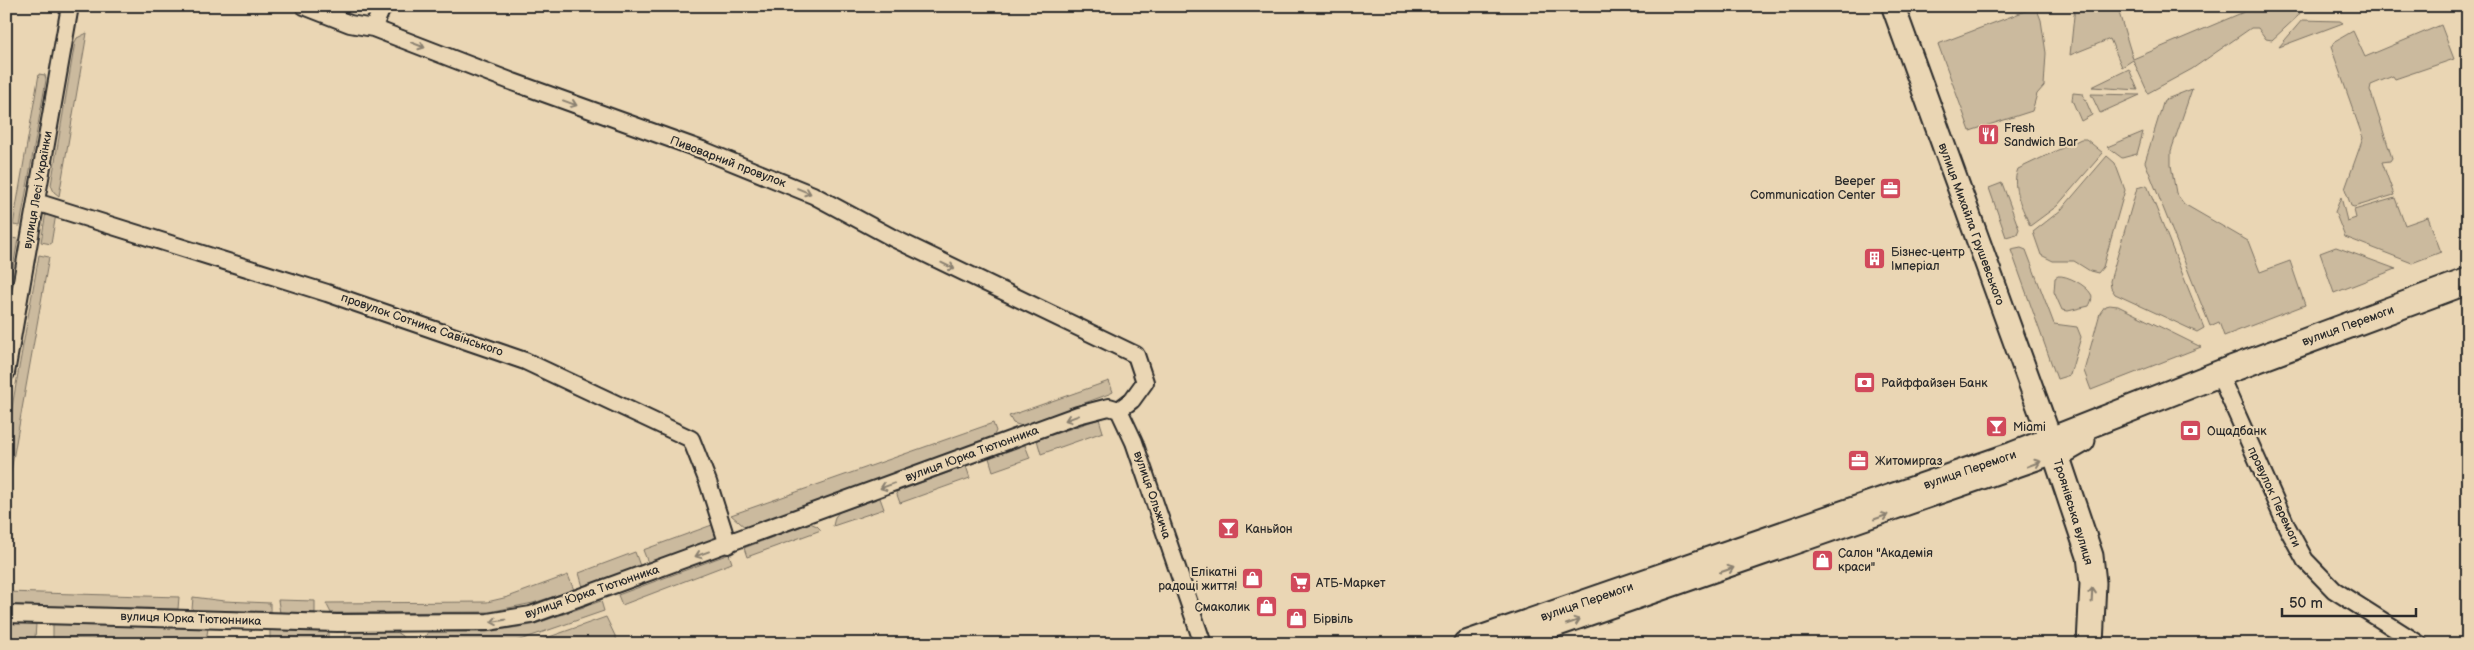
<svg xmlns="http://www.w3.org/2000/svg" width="2474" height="650" font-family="'Balsamiq Sans',sans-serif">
  <rect width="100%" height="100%" fill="#ead6b4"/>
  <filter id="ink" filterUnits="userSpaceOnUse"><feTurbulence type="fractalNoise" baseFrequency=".02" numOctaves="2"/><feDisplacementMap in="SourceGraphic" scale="10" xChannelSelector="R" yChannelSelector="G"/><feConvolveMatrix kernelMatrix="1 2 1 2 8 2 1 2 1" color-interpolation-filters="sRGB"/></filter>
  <g filter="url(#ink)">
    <path fill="#cbba9e" stroke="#7b7264" d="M2075,6H2117L2133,59L2258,6H2304L2298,16L2272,40L2266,39L2258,28H2251L2192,69L2148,93L2133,60L2122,67L2110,39L2070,55Z
      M2036,7L2041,20L2046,53L2044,86L2037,94L2032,111L1970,131L1938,44Z
      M2302,20L2340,21L2343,23L2279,47Z
      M2441,25L2454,59L2395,79L2393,76L2371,85L2370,90L2392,158L2390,161L2382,162L2394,195L2354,207L2351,206L2345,189L2363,138L2331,47L2334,42L2353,31L2365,57Z
      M87,33L59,196L54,192L51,185L75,42L77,38Z
      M2129,69L2138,90L2092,87Z
      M39,74L45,75L46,80L20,226L13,225Z
      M2192,89L2171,151V165L2176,193L2184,204L2248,241L2260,272L2290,261L2305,305L2224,336L2219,322L2210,326L2145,162L2164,100Z
      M2073,93L2083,94L2092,115L2081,121L2072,100Z
      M2091,94L2140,95L2100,113Z
      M2143,132L2137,154L2122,158L2107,147Z
      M2081,139H2086L2103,153L2057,206L2030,226C2023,208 2010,188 2018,169Z
      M2107,156L2115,163L2125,190L2103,267L2098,273L2090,271L2074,261H2053L2041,255L2033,232L2061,210Z
      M2002,183L2019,229L2017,234L2006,237L1989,188Z
      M2147,185L2204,328L2197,332L2115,294L2111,288L2110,281L2137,188Z
      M2341,197L2347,221L2356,218L2354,210L2395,198L2405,225L2428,217L2441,252L2412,263L2345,237L2335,212Z
      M46,212L56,214L51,244L41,242Z
      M11,238L18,239L6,307V264Z
      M2336,247L2396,269L2334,293L2320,253Z
      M2021,248L2026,250L2054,324L2077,327L2081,337L2070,375L2057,379L2011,250Z
      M39,255L49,257L6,499V441Z
      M2058,276C2067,275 2086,285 2091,294C2093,298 2091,302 2089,306L2068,311L2062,310L2054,292L2055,278Z
      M2109,305L2118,306L2201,347L2091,390L2084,371L2100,313L2105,306Z
      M1109,381L1113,392L1109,394L1022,426L1013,423L1009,416Z
      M1099,419L1103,432L1041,454L1037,440Z
      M993,423L996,431L993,437L746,528L731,515Z
      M1025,445L1030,458L993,471L989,458Z
      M966,466L970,478L900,503L896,492Z
      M880,498L884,509L833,526L835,517L839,512Z
      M810,523L817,526L821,530L747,557L744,548Z
      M712,525L716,538L648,563L643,550Z
      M635,552L640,566L583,587L579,573Z
      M729,554L732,563L622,605L618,595Z
      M568,575L574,590L533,603L489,612L331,613L326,603L487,602L508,597Z
      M6,592L179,597L178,609L6,605Z
      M193,597L224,601L270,603V612L192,610Z
      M278,600L315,601V613H280Z
      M601,601L604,611L514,642L502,644H421L428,632H486L532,625Z
      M606,617L619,644H528L535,642Z
      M6,623L36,624L35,638L6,636Z
      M53,624L208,628L206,642L53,638Z
      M270,630L328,632V644H270Z
      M345,632H396L402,636L405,644H345Z"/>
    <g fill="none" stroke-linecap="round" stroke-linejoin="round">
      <defs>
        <path id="street" d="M304,6L350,24L373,28L513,82L705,151L813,195L893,238L1136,355L1145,382L1132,400L1119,410
          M373,28L383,6
          M36,202L327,293L525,361L691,439L708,482L728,545
          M6,373L70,6
          M2224,385L2287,527L2305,560L2334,590L2419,644
          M1119,410L1134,442L1203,644
          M6,614L337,623L488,622L531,615L1078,415L1109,407L1119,410
          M1511,644L2056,455"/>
        <path id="secondary" d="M1893,6L2056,455"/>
        <path id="primary" d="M2082,440L2056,455L2090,556L2093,583L2090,644
          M1466,644L2013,455L2226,371L2468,281"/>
      </defs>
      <use href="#street" stroke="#2b2b2b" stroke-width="20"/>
      <use href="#secondary" stroke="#2b2b2b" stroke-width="26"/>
      <use href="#primary" stroke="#2b2b2b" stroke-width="29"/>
      <use href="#street" stroke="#ead6b4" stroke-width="16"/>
      <use href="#secondary" stroke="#ead6b4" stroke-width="22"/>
      <use href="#primary" stroke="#ead6b4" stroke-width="25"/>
    </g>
    <defs><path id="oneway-shaft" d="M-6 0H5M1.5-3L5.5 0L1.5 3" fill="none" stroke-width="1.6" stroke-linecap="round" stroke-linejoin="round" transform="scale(1.25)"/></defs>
    <g stroke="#8a8070">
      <use href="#oneway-shaft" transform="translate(418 45) rotate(21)"/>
      <use href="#oneway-shaft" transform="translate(570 103) rotate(20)"/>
      <use href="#oneway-shaft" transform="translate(804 191) rotate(22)"/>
      <use href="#oneway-shaft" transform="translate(948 266) rotate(26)"/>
      <use href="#oneway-shaft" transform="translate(1072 418) rotate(160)"/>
      <use href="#oneway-shaft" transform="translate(2034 464) rotate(-21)"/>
      <use href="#oneway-shaft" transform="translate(887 486) rotate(160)"/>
      <use href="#oneway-shaft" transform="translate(1881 517) rotate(-19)"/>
      <use href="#oneway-shaft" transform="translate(702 554) rotate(160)"/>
      <use href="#oneway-shaft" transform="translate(1727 570) rotate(-19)"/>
      <use href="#oneway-shaft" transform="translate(2092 595) rotate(-87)"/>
      <use href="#oneway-shaft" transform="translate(498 621) rotate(170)"/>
      <use href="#oneway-shaft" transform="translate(1573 622) rotate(-19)"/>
    </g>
  </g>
  <defs>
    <symbol id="restaurant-square" viewBox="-11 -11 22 22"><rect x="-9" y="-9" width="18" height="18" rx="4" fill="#d1495b" stroke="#ead6b4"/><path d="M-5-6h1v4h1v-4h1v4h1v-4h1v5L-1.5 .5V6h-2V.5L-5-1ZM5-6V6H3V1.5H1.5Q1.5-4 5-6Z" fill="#fff"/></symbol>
    <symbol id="office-square" viewBox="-11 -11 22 22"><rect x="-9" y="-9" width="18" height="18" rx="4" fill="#d1495b" stroke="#ead6b4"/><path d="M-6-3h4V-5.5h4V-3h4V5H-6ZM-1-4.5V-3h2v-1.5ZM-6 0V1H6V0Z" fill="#fff"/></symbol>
    <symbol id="building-square" viewBox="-11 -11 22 22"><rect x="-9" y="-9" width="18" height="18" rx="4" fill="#d1495b" stroke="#ead6b4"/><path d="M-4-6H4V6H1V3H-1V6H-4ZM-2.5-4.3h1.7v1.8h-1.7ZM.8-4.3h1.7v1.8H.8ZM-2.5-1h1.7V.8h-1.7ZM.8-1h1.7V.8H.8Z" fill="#fff"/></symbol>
    <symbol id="bank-square" viewBox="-11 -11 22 22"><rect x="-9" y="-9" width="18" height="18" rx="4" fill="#d1495b" stroke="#ead6b4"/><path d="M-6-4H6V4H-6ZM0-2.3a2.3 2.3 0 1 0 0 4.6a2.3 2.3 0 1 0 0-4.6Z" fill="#fff"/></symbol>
    <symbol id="bar-square" viewBox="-11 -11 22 22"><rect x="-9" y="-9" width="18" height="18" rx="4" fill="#d1495b" stroke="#ead6b4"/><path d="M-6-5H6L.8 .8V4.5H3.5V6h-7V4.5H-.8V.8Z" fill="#fff"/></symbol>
    <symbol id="shop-square" viewBox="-11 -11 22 22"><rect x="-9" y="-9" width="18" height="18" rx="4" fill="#d1495b" stroke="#ead6b4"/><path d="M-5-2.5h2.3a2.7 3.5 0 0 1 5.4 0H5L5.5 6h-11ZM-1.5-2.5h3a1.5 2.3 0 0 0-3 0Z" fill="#fff"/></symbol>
    <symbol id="supermarket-square" viewBox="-11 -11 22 22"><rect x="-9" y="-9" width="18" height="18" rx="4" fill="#d1495b" stroke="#ead6b4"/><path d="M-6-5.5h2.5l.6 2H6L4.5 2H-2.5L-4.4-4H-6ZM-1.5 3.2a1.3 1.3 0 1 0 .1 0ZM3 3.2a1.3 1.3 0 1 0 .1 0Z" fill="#fff"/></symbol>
  </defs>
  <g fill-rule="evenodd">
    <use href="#restaurant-square" x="1976" y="122" width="25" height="25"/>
    <use href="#office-square" x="1878" y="176" width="25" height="25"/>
    <use href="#building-square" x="1862" y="246" width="25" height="25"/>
    <use href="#bank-square" x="1852" y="370" width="25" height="25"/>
    <use href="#bar-square" x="1984" y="414" width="25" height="25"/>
    <use href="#bank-square" x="2178" y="418" width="25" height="25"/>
    <use href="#office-square" x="1846" y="448" width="25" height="25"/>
    <use href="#bar-square" x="1216" y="516" width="25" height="25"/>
    <use href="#shop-square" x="1810" y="548" width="25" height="25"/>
    <use href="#shop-square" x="1240" y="566" width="25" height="25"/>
    <use href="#supermarket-square" x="1288" y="570" width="25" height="25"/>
    <use href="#shop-square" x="1254" y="594" width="25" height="25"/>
    <use href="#shop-square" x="1284" y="606" width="25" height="25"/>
  </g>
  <g text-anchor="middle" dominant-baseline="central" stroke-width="4.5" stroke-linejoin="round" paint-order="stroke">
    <g font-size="12" fill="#2b2b2b" stroke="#ead6b4" text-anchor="start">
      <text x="2004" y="128">Fresh<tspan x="2004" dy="14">Sandwich Bar</tspan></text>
      <text x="1875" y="181" text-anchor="end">Beeper<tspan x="1875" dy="14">Communication Center</tspan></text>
      <text x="1891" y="252">Бізнес-центр<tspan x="1891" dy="14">Імперіал</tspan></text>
      <text x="1881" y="383">Райффайзен Банк</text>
      <text x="2013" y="427">Miami</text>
      <text x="2207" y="431">Ощадбанк</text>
      <text x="1875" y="461">Житомиргаз</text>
      <text x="1245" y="529">Каньйон</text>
      <text x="1838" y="553">Салон "Академія<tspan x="1838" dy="14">краси"</tspan></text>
      <text x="1237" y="572" text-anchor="end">Елікатні<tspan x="1237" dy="14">радощі життя!</tspan></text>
      <text x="1316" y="583">АТБ-Маркет</text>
      <text x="1250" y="607" text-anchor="end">Смаколик</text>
      <text x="1313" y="619">Бірвіль</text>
    </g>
    <g font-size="12" fill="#2b2b2b" stroke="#ead6b4">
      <text transform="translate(728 162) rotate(21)">Пивоварний провулок</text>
      <text transform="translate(38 190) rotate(-80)">вулиця Лесі Українки</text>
      <text transform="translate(1971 224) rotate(70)">вулиця Михайла Грушевського</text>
      <text transform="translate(422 325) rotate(19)">провулок Сотника Савінського</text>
      <text transform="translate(2348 326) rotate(-20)">вулиця Перемоги</text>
      <text transform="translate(972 454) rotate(-20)">вулиця Юрка Тютюнника</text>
      <text transform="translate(1970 470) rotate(-19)">вулиця Перемоги</text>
      <text transform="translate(1152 495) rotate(71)">вулиця Ольжича</text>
      <text transform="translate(2274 497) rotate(65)">провулок Перемоги</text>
      <text transform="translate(2073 512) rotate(73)">Троянівська вулиця</text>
      <text transform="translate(592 592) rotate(-19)">вулиця Юрка Тютюнника</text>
      <text transform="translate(1587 602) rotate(-19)">вулиця Перемоги</text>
      <text transform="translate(191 619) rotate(2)">вулиця Юрка Тютюнника</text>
    </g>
  </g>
  <rect width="2474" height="650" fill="none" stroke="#ead6b4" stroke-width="25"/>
  <rect x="12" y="12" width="2449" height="625" fill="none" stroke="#2b2b2b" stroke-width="2" filter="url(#ink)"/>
  <path d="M2282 608v8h134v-8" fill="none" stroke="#2b2b2b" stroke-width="2.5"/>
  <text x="2289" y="608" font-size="15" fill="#2b2b2b" stroke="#ead6b4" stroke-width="4" paint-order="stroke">50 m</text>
</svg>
